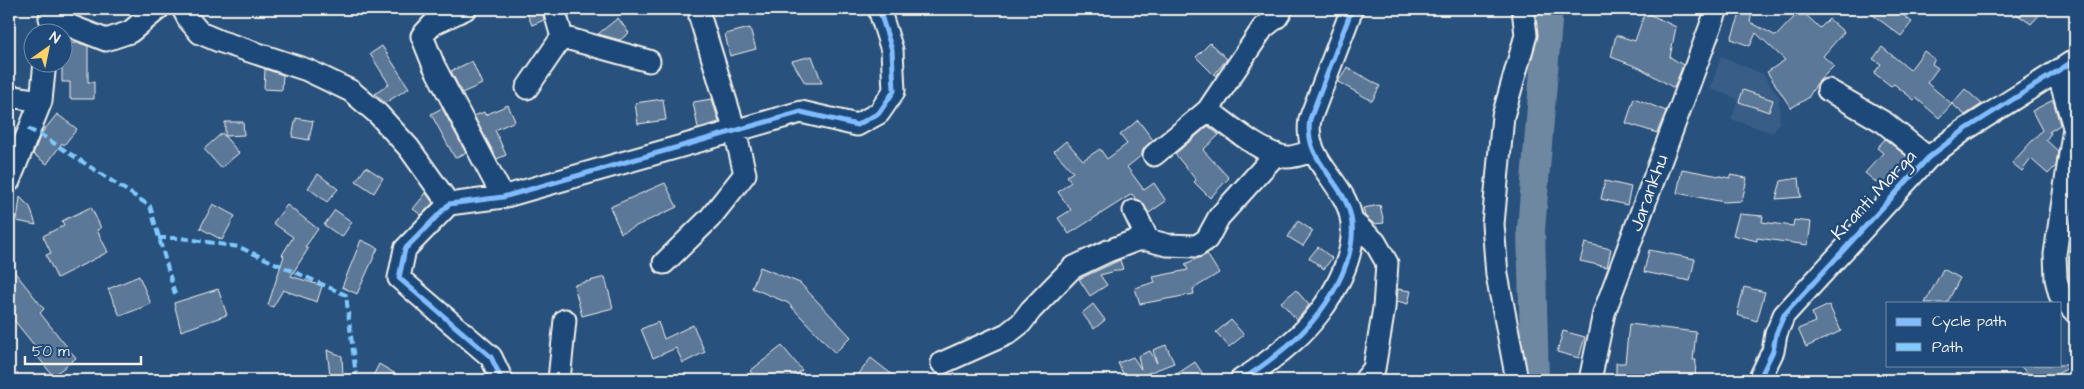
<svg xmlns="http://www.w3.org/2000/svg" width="2084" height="389" font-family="'Architects Daughter',sans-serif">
  <rect width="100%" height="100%" fill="#28517e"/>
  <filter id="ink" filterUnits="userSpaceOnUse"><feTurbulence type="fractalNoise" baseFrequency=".02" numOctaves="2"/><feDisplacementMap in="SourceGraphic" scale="10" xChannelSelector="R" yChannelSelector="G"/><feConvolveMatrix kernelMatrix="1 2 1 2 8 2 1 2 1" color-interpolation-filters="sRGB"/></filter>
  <g filter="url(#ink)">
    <path fill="#375d86" d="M1721,56L1763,74L1779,97L1780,122L1773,133L1731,119L1738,99L1710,89Z"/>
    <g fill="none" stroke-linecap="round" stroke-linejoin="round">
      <path stroke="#6e88a2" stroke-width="28" d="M1535,380L1531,230L1549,9"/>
    </g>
    <path fill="#5b7899" stroke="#f4f1e8" d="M525,9H542L544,20L532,25Z
      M1742,9H1753L1750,22L1776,36L1801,10L1820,28L1829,19L1844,32L1823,56L1834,66L1817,83L1808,98L1791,108L1767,72L1785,60L1756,33L1750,46L1731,39Z
      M1865,9H1895L1912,22L1901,36Z
      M2009,9H2045L2031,24Z
      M1645,12L1676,27L1670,57L1683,65L1674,88L1640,68L1611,57L1616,35L1635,41Z
      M618,18L629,33L620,40L598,34Z
      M750,28L756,49L730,56L725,34Z
      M62,43H79L88,46V82H94V99H70V82H62Z
      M1210,43L1227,59L1214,75L1196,57Z
      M382,46L409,88L385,103L375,94L389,84L370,54Z
      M1882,47L1910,70L1924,51L1935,59L1932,64L1938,68L1927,83L1952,104L1939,118L1916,98L1914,100L1894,84L1891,86L1874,73L1881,64L1873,59Z
      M812,56L822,83H805L792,61Z
      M472,61L482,84L462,93L451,71Z
      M1347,67L1380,86L1372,101L1338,82Z
      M265,69L283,75L282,90L264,89Z
      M1965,89L1982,104L1965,115L1952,104Z
      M1743,90L1773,100L1769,112L1739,102Z
      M1634,98L1666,111L1657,133L1626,123Z
      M663,99L666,120L638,124L635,103Z
      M712,99L719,122L698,128L693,102Z
      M2053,100L2060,125L2049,132L2051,133L2046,140L2058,151L2056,166L2048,174L2031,159L2022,171L2012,163L2042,130L2032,111Z
      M508,105L515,121L495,130L506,155L497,159L474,116L484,112L485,115Z
      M442,108L466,153L455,158L431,114Z
      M57,114L77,129L64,145L62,143L47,164L33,154L41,134Z
      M296,118L313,121L309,140L292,137Z
      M1138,120L1153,140L1146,146L1142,155L1127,167L1144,190L1154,183L1166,201L1149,213L1141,201L1136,199L1132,194L1069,234L1058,218L1071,210L1058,192L1071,182L1067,176L1073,172L1054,151L1066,141L1083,160L1100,149L1107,159L1127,144L1120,135Z
      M225,122H243L244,135L225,136Z
      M1208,126L1219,135L1203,150L1229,178L1210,198L1194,182L1196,180L1175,154Z
      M222,133L239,153L221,168L204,149Z
      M1885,139L1910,159L1883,188L1865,173L1883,153L1877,148Z
      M366,167L383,178L374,193L356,181Z
      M1682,169L1730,178V175L1747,178L1742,201L1724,202L1677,193Z
      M318,174L338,189L327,202L308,188Z
      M1799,178L1801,197L1776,199L1781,181Z
      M1605,181L1631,187L1627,205L1601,199Z
      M665,183L677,207L621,233L610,207Z
      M426,193L433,203L421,215L413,209Z
      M20,197L30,207L36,225L17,221Z
      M213,204L235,216L222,240L200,228Z
      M287,205L318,229L305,247L308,249L291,276L322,286L317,302L283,290L273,307L268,305L284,256L282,255L293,237L273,223Z
      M1380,205L1384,223L1374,224L1365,216L1363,208Z
      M91,207L101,228L97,230L108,252L57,278L46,255L51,253L43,236L64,225L62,221Z
      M335,210L352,222L342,237L324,225Z
      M1739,214L1763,216L1762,222L1793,226L1794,220L1811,222L1808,245L1757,238V241L1733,235Z
      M1298,221L1313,231L1303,246L1288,237Z
      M361,240L378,248L357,294L342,287Z
      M1585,243L1611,249L1607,267L1580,261Z
      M1318,247L1332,258L1324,269L1309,258Z
      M1649,250L1695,259L1690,281L1644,272Z
      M1207,254L1219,273L1193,289L1194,294L1140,304L1135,288L1155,282L1153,277L1188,270L1185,264Z
      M1120,260L1123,269L1100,275L1107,285L1090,296L1079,279Z
      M9,265L44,309L40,313L76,358L53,376L34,352L38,350L9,314Z
      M760,267L800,283L851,337L835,353L788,303L752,288Z
      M1943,269L1960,278L1947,303H1925Z
      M139,276L151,304L120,316L108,289Z
      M605,277L613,308L582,316L574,285Z
      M1744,287L1765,292L1757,321L1737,315Z
      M218,289L227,315L181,331L174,303Z
      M1398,289L1411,291L1408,304L1397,301Z
      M1296,290L1309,305L1297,320L1281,302Z
      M1093,304L1105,320L1094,329L1082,313Z
      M1829,305L1841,331L1806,347L1798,329L1815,322L1812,313Z
      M1231,320L1244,335L1229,347L1216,332Z
      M658,322L664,339L693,325L705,352L683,363L676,348L653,358L641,329Z
      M1629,324L1696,332L1693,360H1696L1695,380H1616V363H1625Z
      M1563,331L1585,337L1579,358L1557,352Z
      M1166,345L1174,363L1143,375L1146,380H1126L1118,363L1133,357L1141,369L1138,356L1150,351L1157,363L1153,350Z
      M782,346L802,370L789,380H757L750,371Z
      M327,350L342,356L343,376L330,375Z
      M871,358L899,380H854Z
      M1195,362L1207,380H1168Z
      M379,364L406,380H371Z
      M2019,365H2074L2046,380H2035Z"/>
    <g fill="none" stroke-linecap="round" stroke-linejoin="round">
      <defs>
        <path id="minor" d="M183,9L189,20L200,33L219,41L307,70L351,91L378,114L409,148L449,204
          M465,9L433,24L422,36L434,66L503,197
          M554,9L562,37L649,61
          M50,18L106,40L130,32L158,9
          M2058,73L2074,127L2055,254L2056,279L2060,295L2075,312
          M527,88L562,37
          M1828,90L1885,123L1928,158
          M9,96L41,101
          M1208,110C1229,125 1260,153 1286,157C1293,158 1305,153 1312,151
          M1154,155L1208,110L1263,28L1277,17L1282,9
          M9,181L41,101L45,62
          M1134,211L1148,240
          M1352,221L1375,242L1387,263L1384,308L1374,369L1365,380
          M664,263L710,218L745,174L735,131L700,17
          M942,363L1007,334L1021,323L1031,310L1072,268L1108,251L1137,240H1148L1167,245L1197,246L1207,239L1219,217L1276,154
          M502,380L491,357L399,278L405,249L449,204L503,197L801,112L857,125L879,113L894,91L892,50L879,9
          M559,380L565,320
          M1241,380C1259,369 1277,355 1293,341C1328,311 1369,246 1345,200C1330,171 1304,154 1310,119L1352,9
          M1517,380L1497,275L1493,224L1503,116L1526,35L1523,9
          M1590,380L1604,313L1717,9
          M1759,380L1773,351L1776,334L1784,315L1928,158L1963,131L2075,60"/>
      </defs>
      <use href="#minor" stroke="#f4f1e8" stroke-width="25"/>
      <use href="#minor" stroke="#1f4a7a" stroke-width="21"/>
      <path stroke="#80caff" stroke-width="4" stroke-dasharray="8 4" stroke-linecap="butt" d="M28,129L43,136L150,206L175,294
        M158,238H181L239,247L346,295L356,376
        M9,374L18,380"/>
      <defs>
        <path id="cycleway" d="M502,380L491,357L399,278L405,249L449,204L503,197L801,112L857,125L879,113L894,91L892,50L879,9
          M1241,380C1259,369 1277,355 1293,341C1328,311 1369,246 1345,200C1330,171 1304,154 1310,119L1352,9
          M1759,380L1773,351L1776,334L1784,315L1928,158L1963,131L2075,60"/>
      </defs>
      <use href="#cycleway" stroke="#1f4a7a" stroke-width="8"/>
      <use href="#cycleway" stroke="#80bcff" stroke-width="5"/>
    </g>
  </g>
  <g text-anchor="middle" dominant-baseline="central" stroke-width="4.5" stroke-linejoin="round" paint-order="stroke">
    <g font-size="19" fill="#f4f1e8" stroke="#1f4a7a">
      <text transform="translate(1649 193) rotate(-70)">Jarankhu</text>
      <text transform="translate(1874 195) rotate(-47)">Kranti Marga</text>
    </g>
  </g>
  <rect width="2084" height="389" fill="none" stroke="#1f4a7a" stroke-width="30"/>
  <rect x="15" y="15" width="2054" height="359" fill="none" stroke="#f4f1e8" stroke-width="2" filter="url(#ink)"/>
  <rect x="1886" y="302" width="175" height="65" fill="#1f4a7a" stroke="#748da6"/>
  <rect x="1896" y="318" width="25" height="8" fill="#80bcff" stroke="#748da6"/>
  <text x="1932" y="326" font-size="15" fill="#f4f1e8">Cycle path</text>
  <rect x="1896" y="343" width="25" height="8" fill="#80caff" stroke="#748da6"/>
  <text x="1932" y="352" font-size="15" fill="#f4f1e8">Path</text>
  <g transform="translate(48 48) rotate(33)"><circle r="24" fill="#1f4a7a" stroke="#748da6"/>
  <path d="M0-4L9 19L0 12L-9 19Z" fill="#ffd166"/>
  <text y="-8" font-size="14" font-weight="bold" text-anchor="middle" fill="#f4f1e8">N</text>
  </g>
  <path d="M25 356v8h116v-8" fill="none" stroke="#f4f1e8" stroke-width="2.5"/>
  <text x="32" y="356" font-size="15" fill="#f4f1e8" stroke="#1f4a7a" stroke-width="4" paint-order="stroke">50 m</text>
</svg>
